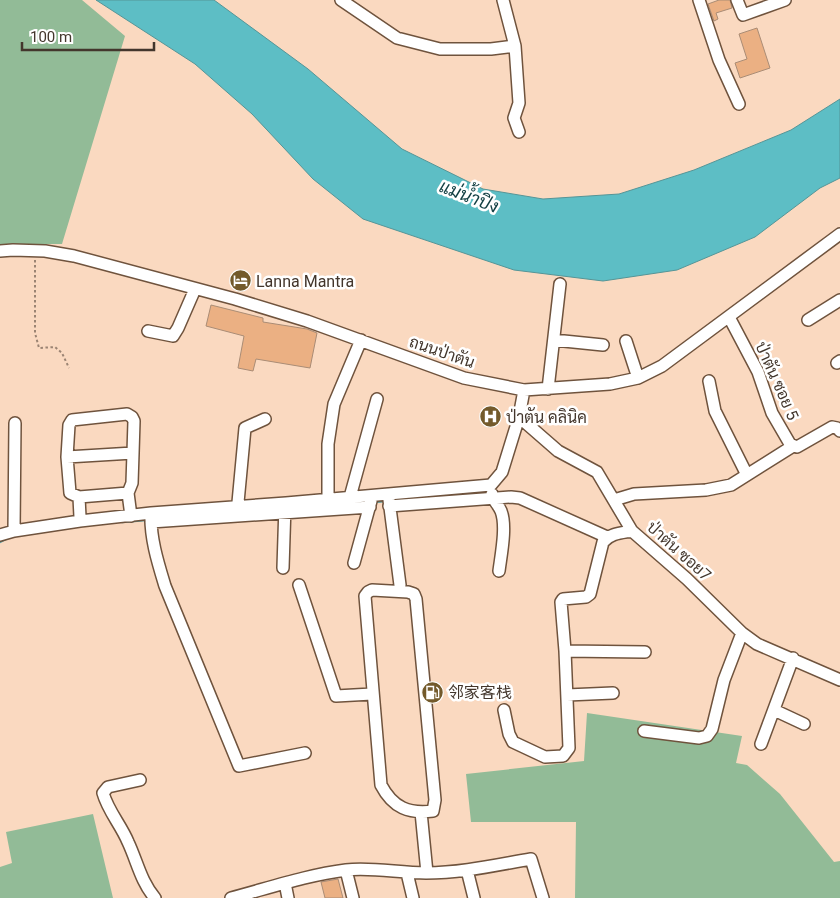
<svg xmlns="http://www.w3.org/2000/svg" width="840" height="898" font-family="Roboto,'Noto Sans SC',Sarabun,sans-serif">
  <rect width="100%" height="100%" fill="#fad9c0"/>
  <path fill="#92bb97" d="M0,0H82L125,36L62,244H0Z
    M587,713L742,736L736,763L747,765L780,794L834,862L840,861V898H575L576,822H471L466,774L584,761Z
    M93,814L113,898H0V867L12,863L6,832Z"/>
  <path fill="#5dbec5" stroke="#559597" d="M96,0H214L308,69L402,149L483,189L543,199L619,194L694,170L791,130L840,99V178L820,188L755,237L677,270L603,281L514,270L363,219L313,179L252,114L195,64Z"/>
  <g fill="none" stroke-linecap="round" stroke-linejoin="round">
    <path stroke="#559597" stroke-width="2.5" d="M468,495L488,493
      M374,502L386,501
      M122,522L146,520
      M0,542L8,538"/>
  </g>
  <path fill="#ebb083" stroke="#aa8c75" d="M719,0H730L732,8L716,13L718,19L714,21L708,4Z
    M757,28L770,68L740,78L735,63L747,59L739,34Z
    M211,305L263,318V322L307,329L317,333L310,368L256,359L253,371L238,368L244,336L206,326Z
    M338,879L343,898H325L321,882Z"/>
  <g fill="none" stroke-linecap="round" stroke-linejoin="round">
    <defs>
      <path id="minor" d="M341,0L397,38L440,49H491L515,46
        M503,0L515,46L519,103L514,118L519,132
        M699,0L719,60L739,104
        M737,0L743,15L785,0
        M0,251L13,250L45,251L74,256L235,299L307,321L464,378L524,390L610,384L638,378L662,366L840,234
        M729,317L758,372L772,413L790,444L797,447L832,427L837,428L840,431
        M808,320L840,300
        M148,331L173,336L178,328L195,289
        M554,340L603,345
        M626,341L638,378
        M837,363L840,361
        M709,381L715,411L747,475
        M548,389L560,284
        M524,390L519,417L558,451L597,472L632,531L687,579L742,633L757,644L840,680
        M67,457L69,425L72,420L127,414L132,417L134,421L133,453
        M492,494C493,501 498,504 501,511C507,526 501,555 499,571
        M79,497L128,493
        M350,497L377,399
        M389,500L400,585
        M614,500L634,494L706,490L731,485L793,446
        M326,505L328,498V444L334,404L361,340
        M389,506L511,497L520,498L607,537
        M151,513C150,538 158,563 165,586L239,766L305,753
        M237,513L245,428L265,419
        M80,517L79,497L70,493L67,457L133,453L132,483L128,493L131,516
        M151,522L370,507
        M14,531L15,423
        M0,535L14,531L80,521L151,513L286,503L491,485L502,472L519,417
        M354,563L371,501
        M283,568L285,505
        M299,585L336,696L372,694
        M372,590L408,592L414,594L416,599L435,800L433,811C409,814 393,808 381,785L365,596L368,592Z
        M565,651L645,652
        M567,695L613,693
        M504,710L509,734L513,742L545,757L563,756L569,748L565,651L561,602L563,599L586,597L590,594L603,542C611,533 621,533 632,531
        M774,710L804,724
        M644,731L699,738L707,736L712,729L724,680L742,633
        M761,744L793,658
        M140,780L108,787L103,793C108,811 121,825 128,842C137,861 141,882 155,898
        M421,812L427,873
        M346,870L353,898
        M467,870L474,898
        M407,873L413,898
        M285,883L288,898
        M231,898C269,888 307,875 346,870C372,867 399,873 426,873C461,873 496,865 531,859L543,898"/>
    </defs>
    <use href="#minor" stroke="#6f533d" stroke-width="14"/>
    <path stroke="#9b8473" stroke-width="2" stroke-dasharray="2.5 2.5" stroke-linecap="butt" d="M35,260V333L39,348L55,347L62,353L69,368"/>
    <use href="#minor" stroke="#fff" stroke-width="11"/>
  </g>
  <defs>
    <symbol id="hotel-disc" viewBox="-11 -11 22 22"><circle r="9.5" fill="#735a2b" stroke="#fff"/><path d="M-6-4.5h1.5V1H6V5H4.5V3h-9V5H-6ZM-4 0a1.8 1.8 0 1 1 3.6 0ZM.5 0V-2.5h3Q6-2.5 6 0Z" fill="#fff"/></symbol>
    <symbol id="hospital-disc" viewBox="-11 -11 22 22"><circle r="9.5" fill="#735a2b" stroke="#fff"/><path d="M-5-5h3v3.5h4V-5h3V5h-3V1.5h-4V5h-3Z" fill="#fff"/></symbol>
    <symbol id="fuel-disc" viewBox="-11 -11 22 22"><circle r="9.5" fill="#735a2b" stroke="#fff"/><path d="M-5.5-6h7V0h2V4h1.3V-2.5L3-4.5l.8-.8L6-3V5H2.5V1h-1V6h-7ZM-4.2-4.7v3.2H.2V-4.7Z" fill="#fff"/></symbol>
  </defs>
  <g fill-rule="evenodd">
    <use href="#hotel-disc" x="228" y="268" width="25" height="25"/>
    <use href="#hospital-disc" x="478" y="404" width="25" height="25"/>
    <use href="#fuel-disc" x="420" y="680" width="25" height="25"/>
  </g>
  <g text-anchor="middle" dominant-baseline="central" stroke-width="5" stroke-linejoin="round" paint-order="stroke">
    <g font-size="16" fill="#43362c" stroke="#fff" text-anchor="start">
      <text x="256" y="281">Lanna Mantra</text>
      <text x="506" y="417">ป่าตัน คลินิค</text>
      <text x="448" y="692">邻家客栈</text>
    </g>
    <g font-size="16" fill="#43362c" stroke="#fff">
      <text transform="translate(442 352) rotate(19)">ถนนป่าตัน</text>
      <text transform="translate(777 381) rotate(66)">ป่าตัน ซอย 5</text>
      <text transform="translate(679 551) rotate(42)">ป่าตัน ซอย7</text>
    </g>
    <g font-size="18" font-style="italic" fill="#123f43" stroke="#fff">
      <text transform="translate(469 196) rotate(21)">แม่น้ำปิง</text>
    </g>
  </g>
  <path d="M22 42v8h132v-8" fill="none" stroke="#43362c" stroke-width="2.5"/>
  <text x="30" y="42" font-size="15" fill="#43362c" stroke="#ffffff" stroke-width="4" paint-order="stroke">100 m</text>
</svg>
